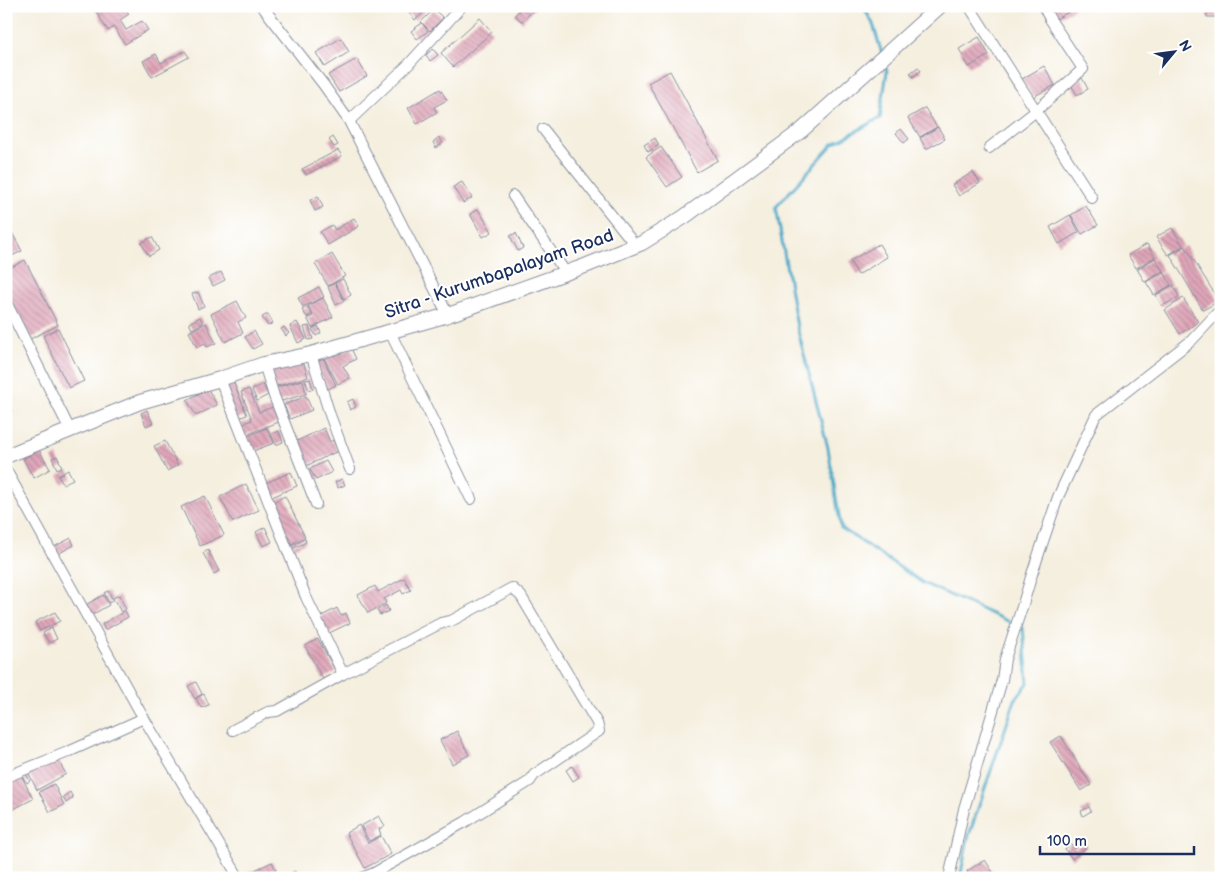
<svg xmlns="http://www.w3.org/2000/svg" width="1227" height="884" font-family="'Balsamiq Sans',sans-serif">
  <defs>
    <pattern id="building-back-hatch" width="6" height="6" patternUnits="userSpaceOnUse" patternTransform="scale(1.25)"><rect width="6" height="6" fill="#e0a7b9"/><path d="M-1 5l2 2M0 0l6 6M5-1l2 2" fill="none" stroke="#b5889a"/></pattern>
  </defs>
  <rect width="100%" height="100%" fill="#fff"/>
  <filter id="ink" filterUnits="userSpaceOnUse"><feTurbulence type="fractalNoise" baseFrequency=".02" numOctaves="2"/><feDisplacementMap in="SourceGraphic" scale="10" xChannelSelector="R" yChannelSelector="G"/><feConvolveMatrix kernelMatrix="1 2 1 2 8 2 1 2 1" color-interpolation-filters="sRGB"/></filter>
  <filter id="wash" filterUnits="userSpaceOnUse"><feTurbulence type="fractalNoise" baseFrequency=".0096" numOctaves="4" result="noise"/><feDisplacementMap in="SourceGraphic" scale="20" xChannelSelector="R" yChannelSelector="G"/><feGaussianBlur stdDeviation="1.12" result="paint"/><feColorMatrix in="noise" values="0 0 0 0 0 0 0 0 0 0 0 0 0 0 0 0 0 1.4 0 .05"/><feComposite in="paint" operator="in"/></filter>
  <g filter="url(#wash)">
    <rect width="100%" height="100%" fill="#f5efdf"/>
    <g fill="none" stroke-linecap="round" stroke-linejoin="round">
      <path stroke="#47a8c7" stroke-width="3" d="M863,6L873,24L882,54
        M884,63L887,71L880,118L833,144L776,207L797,327L828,448L841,528L923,583L1023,628L1028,683L1015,700L968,838L960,878"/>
    </g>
    <g id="blocks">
      <path fill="url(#building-back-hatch)" d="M93,6H124L129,14L120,20L126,30L142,21L148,30L125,44L114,27L108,31Z
        M403,6H431L415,20Z
        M523,6H537L522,22L515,15Z
        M1049,6H1073L1074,9L1056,19Z
        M1207,6H1216V17H1207Z
        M434,9L443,18L430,31L421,22Z
        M480,18L492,32L453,67L441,53Z
        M422,23L428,31L417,39L411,31Z
        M979,37L989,55L969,67L959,49Z
        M341,38L349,52L325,67L316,53Z
        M433,49L438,55L430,61L426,55Z
        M185,51L189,57L152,77L143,61L156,54L161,63Z
        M357,59L367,76L339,92L328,75Z
        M1044,66L1055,85L1033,97L1022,79Z
        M918,67L921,71L913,77L910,73Z
        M670,71L718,160L697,172L648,83Z
        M1082,78L1088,89L1077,95L1071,85Z
        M440,89L447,100L434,107L437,112L417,124L408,108Z
        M925,108L937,127L920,137L908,118Z
        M938,127L945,139L926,149L920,138Z
        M901,129L909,139L904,143L896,133Z
        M333,137L338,145L334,147L329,140Z
        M439,137L443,143L436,148L433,142Z
        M655,138L659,145L648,152L644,145Z
        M661,147L682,177L667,187L646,157Z
        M338,150L342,156L306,175L302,169Z
        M973,172L980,183L959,196L952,185Z
        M462,182L472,198L463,203L453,187Z
        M318,196L323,207L315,211L310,200Z
        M1086,206L1098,225L1082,234L1071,215Z
        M478,209L492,232L483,237L470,214Z
        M1070,215L1079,232L1059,244L1050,227Z
        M354,218L359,226L328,245L320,232L332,225L335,230Z
        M1172,228L1183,246L1168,255L1156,237Z
        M10,229L22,251L6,259V231Z
        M516,233L523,248L518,251L510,236Z
        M152,237L159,250L149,256L141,243Z
        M879,244L887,257L858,275L850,261Z
        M1147,244L1155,257L1136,268L1128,255Z
        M1185,246L1219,301L1203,310L1170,255Z
        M332,254L345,276L328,286L315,264Z
        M1155,258L1163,271L1145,282L1137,269Z
        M25,260L58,325L30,339L6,292V270Z
        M221,272L225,280L213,286L209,278Z
        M1164,272L1171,285L1154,295L1146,282Z
        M343,279L351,295L344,299L335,283Z
        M335,283L344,301L336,305L328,287Z
        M1173,285L1179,297L1162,306L1156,295Z
        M319,287L324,297L303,307L298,298Z
        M198,292L204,306L198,309L192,294Z
        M323,298L333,317L312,328L307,318L313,316L308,306Z
        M1183,298L1198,322L1180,334L1165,310Z
        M237,301L246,318L238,322L243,333L225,342L211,314Z
        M308,307L312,314L307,317L302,310Z
        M268,314L273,323L268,326L262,317Z
        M200,317L203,323L192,329L189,323Z
        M297,322L306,339L298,343L290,326Z
        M206,323L216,343L207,347L205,343L197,347L189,332Z
        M309,326L313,339L308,340L304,327Z
        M318,326L321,333L316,336L312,329Z
        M284,327L289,333L286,336L281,329Z
        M58,328L84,381L69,388L43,336Z
        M254,331L262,344L253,349L245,337Z
        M351,348L356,359L343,366L350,378L338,384L324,358L336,352L338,355Z
        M323,358L336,385L328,389L315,362Z
        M303,361L308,377L274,387L269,370Z
        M310,379L313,389L309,390L305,380Z
        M303,380L306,394L278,402L274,388Z
        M233,381L247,415L236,419L223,384Z
        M263,384L268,395L257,401L252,390Z
        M208,389L217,405L196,416L187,400Z
        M249,389L259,412L273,407L279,422L245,435L241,424L252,420L241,392Z
        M306,396L312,410L290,419L284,405Z
        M6,399L12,411L6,414Z
        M353,399L356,407L350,410L347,402Z
        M147,410L153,423L146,426L141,413Z
        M267,428L274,443L253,451L247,436Z
        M324,428L330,442L333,440L338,451L306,466L295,442Z
        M279,431L283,442L276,445L271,434Z
        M165,441L178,465L167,471L154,446Z
        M39,450L50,469L34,478L23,459Z
        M57,456L62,467L57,469L52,458Z
        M326,461L332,472L316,480L310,469Z
        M68,470L73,479L63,484L58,476Z
        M291,472L297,486L272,497L266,483Z
        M342,479L345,485L338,488L335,482Z
        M246,484L259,510L233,522L220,497Z
        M205,496L224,535L200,546L181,507Z
        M285,496L305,537L291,544L271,503Z
        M265,527L272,542L263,546L256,532Z
        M71,538L74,545L56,555L52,548Z
        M305,539L306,542L292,549L291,546Z
        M208,550L219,571L214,574L203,553Z
        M404,578L411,590L403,594L401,590L384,599L386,603L368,613L358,595L375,586L378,592Z
        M108,591L113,600L109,603L104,593Z
        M103,595L109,605L90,616L84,606Z
        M119,595L126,609L121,612L113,598Z
        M386,605L389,611L380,615L377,610Z
        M337,608L341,616L346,613L350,623L327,634L318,618Z
        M125,611L128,617L105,630L102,624Z
        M55,612L60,621L40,631L35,622Z
        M52,628L57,639L49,643L43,633Z
        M318,639L336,672L323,679L305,646Z
        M196,682L202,694L195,699L188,686Z
        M204,694L209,705L201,708L196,698Z
        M457,731L469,755L452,764L440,740Z
        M1061,736L1091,785L1081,791L1050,742Z
        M57,759L66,774L37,790L29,774Z
        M572,766L579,777L573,781L566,770Z
        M26,774L30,781L27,783L22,776Z
        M21,775L33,799L6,813V783Z
        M54,784L64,805L50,812L39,792Z
        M70,792L73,798L66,803L63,797Z
        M1089,807L1091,811L1083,816L1081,811Z
        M379,816L385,826L379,829L381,835L369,841L361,826Z
        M359,825L368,843L381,836L391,854L365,868L346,833Z
        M1083,843L1087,847L1072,859L1065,849L1071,844L1075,849Z
        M985,860L994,874L988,878H971L967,871Z
        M272,862L276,870L271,873L273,878H257L253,871Z
        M252,871L255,878H246L245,874Z
        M295,871L298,878H291L289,874Z"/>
    </g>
  </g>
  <g filter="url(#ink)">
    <use href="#blocks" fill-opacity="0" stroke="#888f9e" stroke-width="1"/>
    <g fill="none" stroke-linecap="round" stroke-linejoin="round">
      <defs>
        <path id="minor" d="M262,6L323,84L349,121L448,315
          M969,6L1092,198
          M349,121L408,65L462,6
          M543,129L636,246
          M989,148L1036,111L1083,69L1050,19L1043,6
          M513,196L566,273
          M6,302L70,430
          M390,332L471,499
          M311,354L330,415L350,469
          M264,364L274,396L316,504
          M220,379L306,597L343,674
          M6,470L139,710L239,878
          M233,730L268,712L277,711L343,674L441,623L451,621L512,588L521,596L597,723L599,731L534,775L530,781L465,822L374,873L362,878
          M6,777L68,752L144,718
          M949,878L964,809L1002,680L1005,659L1023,604L1032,574L1058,497L1096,415L1191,341L1221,309"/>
        <path id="major" d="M6,456L140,402L220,379L264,364L311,354L448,315L585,266L642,243L684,217L802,130L940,6"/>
      </defs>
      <use href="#minor" stroke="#888f9e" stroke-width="12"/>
      <use href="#major" stroke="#888f9e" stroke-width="16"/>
      <use href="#minor" stroke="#fff" stroke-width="10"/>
      <use href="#major" stroke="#fff" stroke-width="14"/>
    </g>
  </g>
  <g text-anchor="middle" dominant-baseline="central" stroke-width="4" stroke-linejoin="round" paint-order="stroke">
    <g font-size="18" fill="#1b2f5e" stroke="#fff">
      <text transform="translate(499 274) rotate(-19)">Sitra - Kurumbapalayam Road</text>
    </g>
  </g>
  <rect width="1227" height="884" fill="none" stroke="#fff" stroke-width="25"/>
  <g transform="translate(1174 52) rotate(61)" stroke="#ffffff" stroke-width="4" paint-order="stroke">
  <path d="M0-4L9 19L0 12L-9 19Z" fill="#1b2f5e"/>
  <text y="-8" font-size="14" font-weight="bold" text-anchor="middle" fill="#1b2f5e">N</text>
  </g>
  <path d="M1040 846v8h154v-8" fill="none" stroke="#1b2f5e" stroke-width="2.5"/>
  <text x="1047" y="846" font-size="15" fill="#1b2f5e" stroke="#ffffff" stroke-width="4" paint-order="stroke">100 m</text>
</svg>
